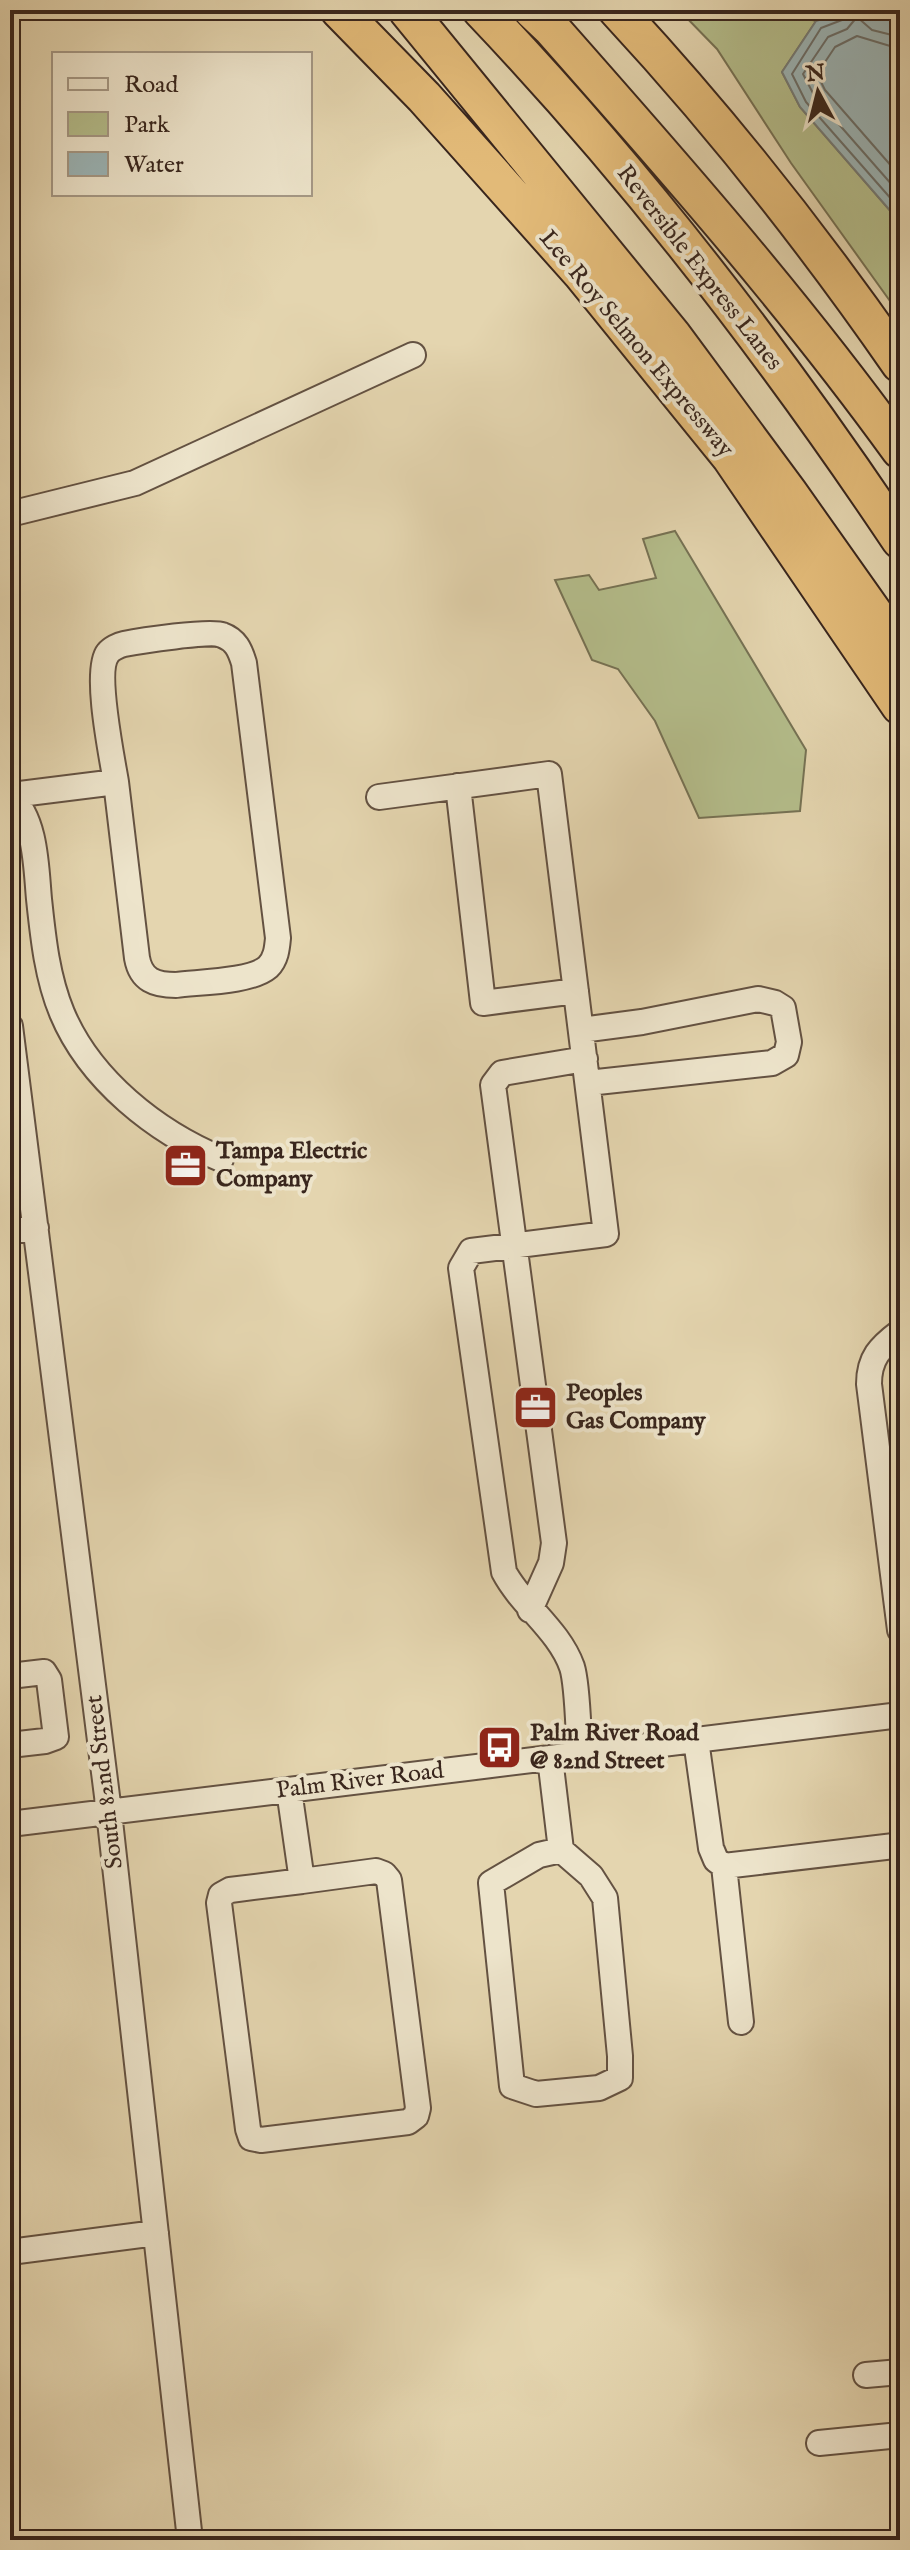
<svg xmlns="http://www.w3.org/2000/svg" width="910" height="2550" font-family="'IM FELL English',serif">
  <rect width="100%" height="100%" fill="#e4d5af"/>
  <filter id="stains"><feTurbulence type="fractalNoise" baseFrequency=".0025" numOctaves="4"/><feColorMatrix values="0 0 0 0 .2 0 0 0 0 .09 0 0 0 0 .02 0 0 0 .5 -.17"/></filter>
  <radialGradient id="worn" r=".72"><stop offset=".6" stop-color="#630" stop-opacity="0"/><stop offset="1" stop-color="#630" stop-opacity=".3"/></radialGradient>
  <path fill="#b4bd8b" stroke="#767254" stroke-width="2" d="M679,10H776L816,21L782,72L800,107L900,222V315L791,163L717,49Z
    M675,531L806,750L800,811L699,818L655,721L618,669L592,660L555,580L589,575L599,590L656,578L643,539Z"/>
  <path fill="#9bb5b7" stroke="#747c79" stroke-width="2" d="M845,11L879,14L900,20V222L800,107L782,72L816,21Z"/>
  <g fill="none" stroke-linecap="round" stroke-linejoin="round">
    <path stroke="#6a6e6a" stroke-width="2" d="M846,10L842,20L821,28L792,74L806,102L900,209
      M900,37L872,30L857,17L847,29L828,37L803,74L815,97L900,194
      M900,49L857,36L835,47L817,74L825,90L900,176"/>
    <defs>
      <path id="minor" d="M10,514L135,483L413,355
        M458,786L483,1003L576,991
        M12,795L116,782L137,958C141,980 155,985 176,985C198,982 251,982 268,967C276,959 277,949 278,938L244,663C240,650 236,640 222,635C211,630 139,641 124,644C119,645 111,649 108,653C94,670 112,758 116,782
        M10,796C36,819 36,866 39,899C43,937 47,977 62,1013C90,1080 156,1132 221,1159
        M379,797L549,774L606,1234L471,1251L461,1268L504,1572C522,1606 559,1630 572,1667C578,1686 578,1732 580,1754
        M10,1026L109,1812L190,2540
        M581,1030L642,1022L758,999L775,1003L783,1008L789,1042L786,1055L772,1063L588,1083
        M10,1231L36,1228
        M900,1332C880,1347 869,1358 869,1384L900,1630
        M530,1610L551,1563L554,1543L493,1085L502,1073L585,1059
        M10,1676L44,1672L49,1680L56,1737L45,1741L10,1745
        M696,1740L711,1848L716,1860L724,1866L894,1846
        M550,1758L561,1850
        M289,1790L302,1881L230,1890L221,1895L219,1903L248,2129L251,2138L261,2140L408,2122L416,2116L418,2108L389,1880L384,1874L376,1871L302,1881
        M10,1824L900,1715
        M561,1850L591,1876L605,1898L620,2056V2078L599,2088L536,2094L512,2086L491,1883L539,1855Z
        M724,1866L741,2022
        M10,2252L156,2233
        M866,2375L900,2372
        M819,2443L900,2435"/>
      <path id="highway" d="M339,10L424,97L581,273L731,458L900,706
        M407,10L673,336L789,493L900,650
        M481,10C636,173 775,353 900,540
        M532,10L552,29C673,166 793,302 900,450
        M617,10C719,120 814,240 900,364"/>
    </defs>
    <use href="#minor" stroke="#645242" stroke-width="28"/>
    <use href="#highway" stroke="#39261d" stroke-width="40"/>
    <use href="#minor" stroke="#ede4cb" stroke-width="24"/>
    <use href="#highway" stroke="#e2ba78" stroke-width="36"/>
  </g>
  <defs>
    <symbol id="office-square" viewBox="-11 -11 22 22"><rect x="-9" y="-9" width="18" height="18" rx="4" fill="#8f2418" stroke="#ede4cb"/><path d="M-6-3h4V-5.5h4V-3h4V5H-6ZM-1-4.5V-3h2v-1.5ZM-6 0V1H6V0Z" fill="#fff"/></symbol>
    <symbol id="bus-square" viewBox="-11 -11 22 22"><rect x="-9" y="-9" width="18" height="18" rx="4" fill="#8f2418" stroke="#ede4cb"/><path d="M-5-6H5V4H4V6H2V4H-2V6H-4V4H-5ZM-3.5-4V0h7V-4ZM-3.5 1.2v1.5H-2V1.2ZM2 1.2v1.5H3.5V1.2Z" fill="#fff"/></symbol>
  </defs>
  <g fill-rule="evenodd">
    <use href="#office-square" x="160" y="1140" width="51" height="51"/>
    <use href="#office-square" x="510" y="1382" width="51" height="51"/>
    <use href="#bus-square" x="474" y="1722" width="51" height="51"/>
  </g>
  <g text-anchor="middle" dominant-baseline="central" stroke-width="8" stroke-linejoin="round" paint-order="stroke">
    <g font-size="24" fill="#39261d" stroke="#ede4cb">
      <text transform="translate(699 268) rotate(52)">Reversible Express Lanes</text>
      <text transform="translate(636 344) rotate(50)">Lee Roy Selmon Expressway</text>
      <text transform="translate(360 1781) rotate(-7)">Palm River Road</text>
      <text transform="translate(105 1782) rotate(-97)">South 82nd Street</text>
    </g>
    <g font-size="24" font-weight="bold" fill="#39261d" stroke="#ede4cb" text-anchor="start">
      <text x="216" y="1151">Tampa Electric<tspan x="216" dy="28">Company</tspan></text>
      <text x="566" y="1393">Peoples<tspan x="566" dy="28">Gas Company</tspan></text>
      <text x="530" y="1733">Palm River Road<tspan x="530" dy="28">@ 82nd Street</tspan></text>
    </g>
  </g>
  <rect width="910" height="2550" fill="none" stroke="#e4d5af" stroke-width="40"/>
  <rect x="12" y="12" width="886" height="2526" fill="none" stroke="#39261d" stroke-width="4"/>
  <rect x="20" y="20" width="870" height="2510" fill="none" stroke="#39261d" stroke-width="2"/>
  <rect x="52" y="52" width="260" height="144" fill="#ede4cb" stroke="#a59885" stroke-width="2"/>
  <rect x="68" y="78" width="40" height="12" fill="#ede4cb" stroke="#a59885" stroke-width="2"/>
  <text x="124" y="92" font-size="24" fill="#39261d">Road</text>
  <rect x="68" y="112" width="40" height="24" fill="#b4bd8b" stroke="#a59885" stroke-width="2"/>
  <text x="124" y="132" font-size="24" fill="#39261d">Park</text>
  <rect x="68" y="152" width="40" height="24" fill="#9bb5b7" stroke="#a59885" stroke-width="2"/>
  <text x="124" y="172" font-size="24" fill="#39261d">Water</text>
  <g transform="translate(818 92) rotate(353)" stroke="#ede4cb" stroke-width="6" paint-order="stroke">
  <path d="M0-6L14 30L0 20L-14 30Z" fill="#39261d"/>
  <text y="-12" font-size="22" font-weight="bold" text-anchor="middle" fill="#39261d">N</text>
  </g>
  <rect width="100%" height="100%" filter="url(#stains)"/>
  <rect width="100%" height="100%" fill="url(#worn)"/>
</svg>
